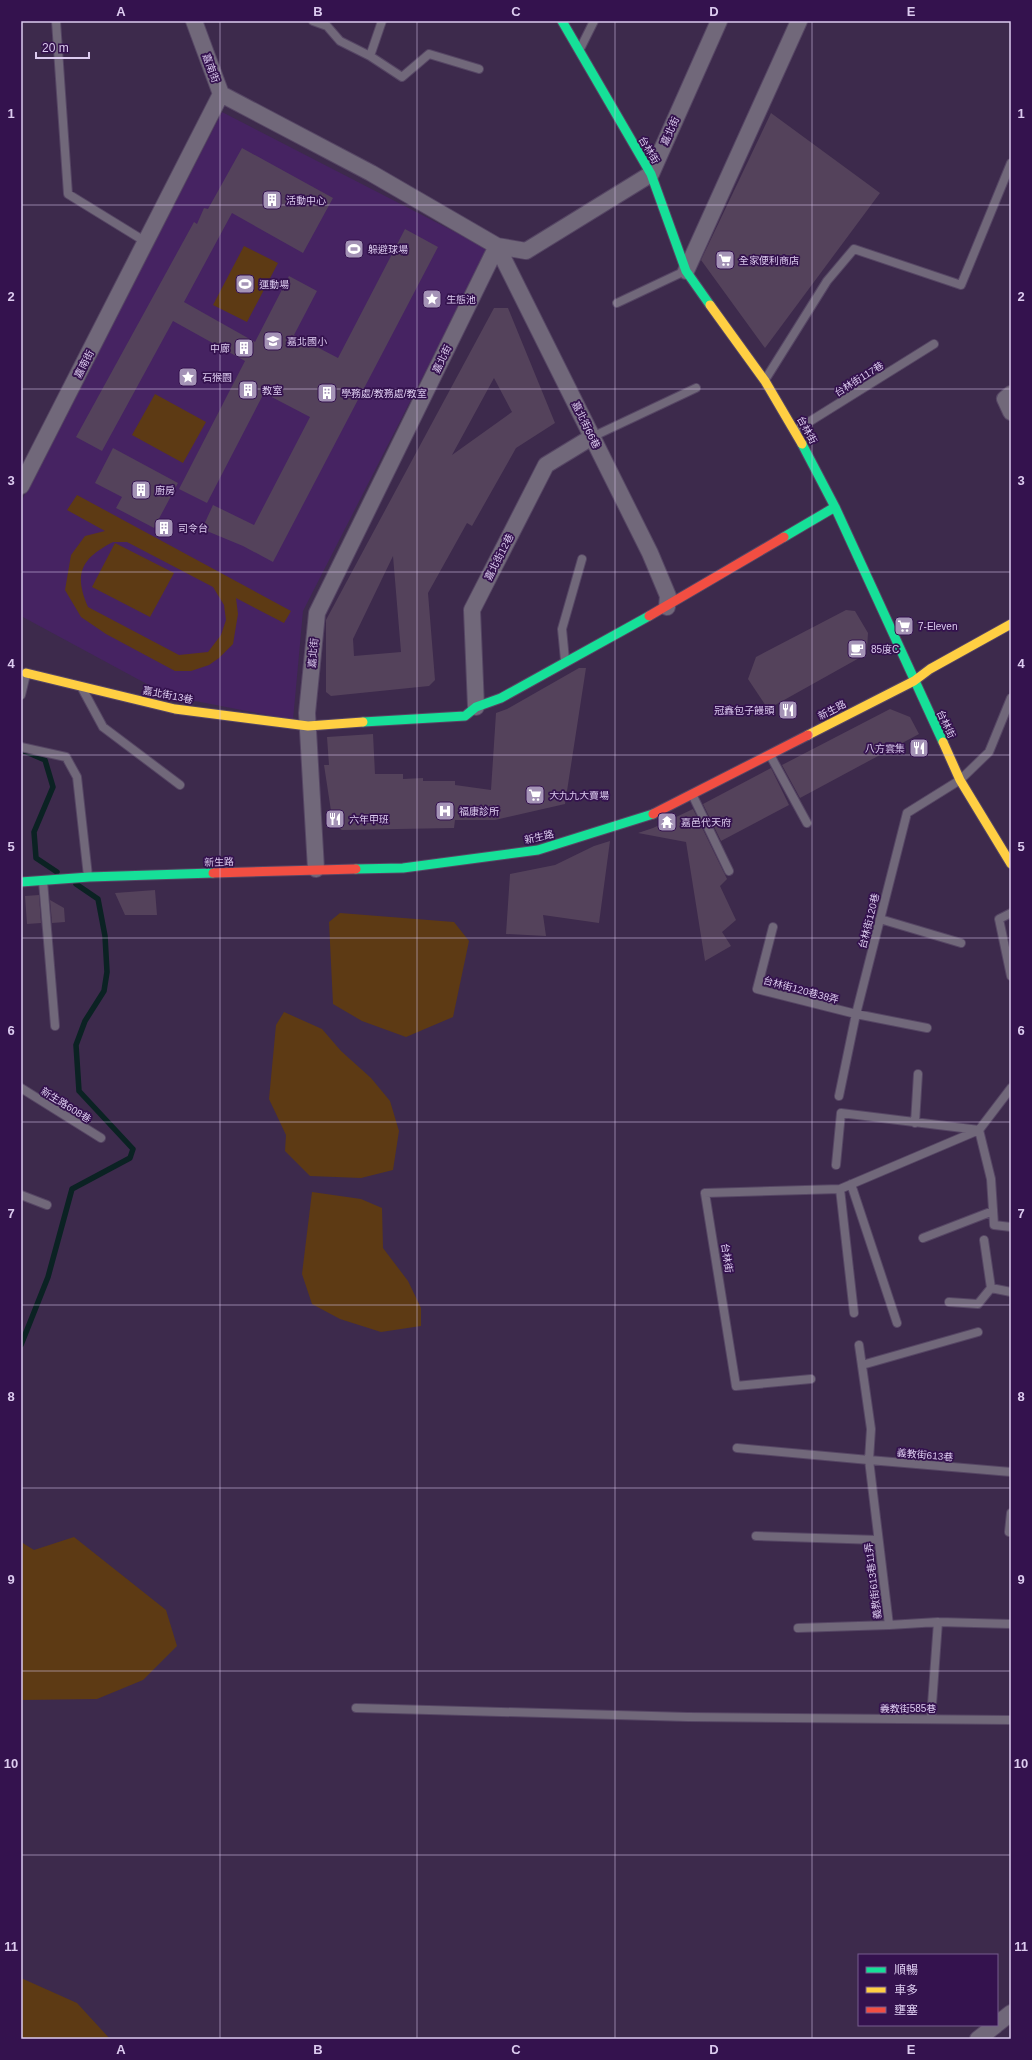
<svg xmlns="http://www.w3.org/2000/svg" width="1032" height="2060" font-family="Arial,'Noto Sans TC',sans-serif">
  <rect width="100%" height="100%" fill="#3d2a4c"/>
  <path fill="#462362" d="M222,112L488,249L303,611L293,720L169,696L21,616V502Z"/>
  <path fill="#5d3a14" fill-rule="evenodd" d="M244,246L278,263L247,322L213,305Z
    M155,394L206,422L183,463L132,435Z
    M77,495L291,611L284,623L236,598L238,614L233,644L219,658L209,665L191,671H175L106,634L81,617L65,590L71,555L85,536L105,531L67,510ZM113,542H127L213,587L224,605L226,620L221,635L208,652L179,655L88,607C73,573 82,558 113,542Z
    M115,543L174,573L150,617L92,587Z
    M340,913L454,922L469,941L453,1017L406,1037L362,1021L333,1004L329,922Z
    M284,1012L322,1029L341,1051L371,1078L390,1101L399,1131L393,1170L361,1178L310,1176L285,1151L286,1135L269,1099L276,1025Z
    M312,1192L361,1199L382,1208L383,1248L408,1281L421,1308V1326L381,1332L340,1319L312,1304L302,1274Z
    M74,1537L166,1610L177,1646L143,1680L97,1699L21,1700V1542L34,1550Z
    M21,1978L77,2003L110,2039H21Z"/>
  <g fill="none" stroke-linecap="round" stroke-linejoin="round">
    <path stroke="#0b2223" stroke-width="5.5" d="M24,751L45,760L53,787L34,832L36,858L57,872
      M21,1345L48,1277L72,1189L130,1158L133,1149L79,1091L76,1045L85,1021L104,991L107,972L105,936L98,899L76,884"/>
  </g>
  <path fill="#54425b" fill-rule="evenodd" d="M771,113L880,193L765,348L701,260Z
    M242,148L333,198L303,253L232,213L184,302L255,342L289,276L317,291L294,335L338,358L405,229L438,247L273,562L243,546L202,529L213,505L254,525L310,417L264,393L207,503L179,489L245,361L173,321L102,451L76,437L194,222L197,224L204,208L208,209Z
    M494,308H508L555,423L516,448L472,526L467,523L428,593L435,680L429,686L331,696L326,692V620ZM494,378L512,412L452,455ZM393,556L401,652L354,656L353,639Z
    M113,448L178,483L154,528L116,508L122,497L95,483Z
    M846,610L855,611L868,633L867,649L861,657L768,709L748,679L756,657Z
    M579,668H586L565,804L495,820H455L454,828L342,830L333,824L324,765H329L327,737L373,734L375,774H403V779L423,778V781H455V785L491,790L496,713L507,709Z
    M890,709L910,717L919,734L800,798L782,765Z
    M771,768L789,805L721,841L703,804Z
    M693,809L727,879L720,886L736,920L722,932L731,946L705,961L686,842L638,833L653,828Z
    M610,841L599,923L543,915L546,936L506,934L510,874L555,865L594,846Z
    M155,890L157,915H125L115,893Z
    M39,895L41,923L27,924L25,896Z
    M50,900L64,908L65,922L52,923Z"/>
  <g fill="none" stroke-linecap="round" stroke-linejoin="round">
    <defs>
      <path id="lane" d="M56,21L68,194L146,242
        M313,21L327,26L340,41L370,56L402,77L429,54L479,69
        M581,47L594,21
        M370,56L382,21
        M617,303L685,271
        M765,380L827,281L854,249L961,285L1011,163
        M796,430L934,344
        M592,437L696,388
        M565,660L562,629L582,559
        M83,690L103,727L180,785
        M21,695L26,674
        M21,747L66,757L77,777L88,876
        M770,755L807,823
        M692,794L729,871
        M43,881L55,1026
        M1011,913L999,919L1011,976
        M880,919L961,943
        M773,927L757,989L856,1014L927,1028
        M21,1088L101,1138
        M839,1096L856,1014L907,813L960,780L989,752L1011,698
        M915,1123L918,1074
        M836,1165L841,1113L979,1130L991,1179L994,1225L1011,1227
        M851,1184L897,1323
        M21,1195L47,1205
        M923,1238L993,1211
        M984,1240L991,1288
        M949,1302L978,1304L991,1288L1011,1292
        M854,1313L840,1189L979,1130L1011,1088
        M859,1345L871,1429L869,1460L1011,1472
        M862,1365L978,1332
        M811,1379L736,1386L705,1193L840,1189
        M737,1448L869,1460L889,1625L938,1622L1011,1624
        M1009,1532L1011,1513
        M756,1536L878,1540
        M798,1628L889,1625
        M356,1708L688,1717L1011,1720
        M931,1718L938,1622"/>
      <path id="street" d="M221,94L371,173L497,246L526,251L651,174L719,21
        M497,246L650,553L668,596L667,607
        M686,271L799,21
        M1011,394L1005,399L1011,412
        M21,486L221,94L194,21
        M476,707L472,610L546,465L592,437
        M316,869L307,713L317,613L497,246
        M997,2024L1011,2013
        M978,2039L996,2025"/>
      <path id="fast" d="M562,21L651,174L686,271L710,305
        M802,444L835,507L943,742
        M784,537L835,507
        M363,722L465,716L476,707L501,698L649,616
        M356,869L403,868L538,850L653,814
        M21,882L89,877L213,873"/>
      <path id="slow" d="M710,305L765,381L802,444
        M26,673L175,709L308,726L363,722
        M808,735L914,681L930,669L1011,624
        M943,742L960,780L1011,864"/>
      <path id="jam" d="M649,616L784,537
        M653,814L808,735
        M213,873L356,869"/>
    </defs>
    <use href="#lane" stroke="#564664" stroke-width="10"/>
    <use href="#street" stroke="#564664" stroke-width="18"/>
    <use href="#fast" stroke="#564664" stroke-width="11"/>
    <use href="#slow" stroke="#564664" stroke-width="11"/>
    <use href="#jam" stroke="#564664" stroke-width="11"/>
    <use href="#lane" stroke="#71687a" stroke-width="8"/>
    <use href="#street" stroke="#71687a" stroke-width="16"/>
    <use href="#fast" stroke="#16e098" stroke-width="9"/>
    <use href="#slow" stroke="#ffcf43" stroke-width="9"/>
    <use href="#jam" stroke="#f24e42" stroke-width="9"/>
  </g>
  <path fill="none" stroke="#dccbef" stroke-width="1" stroke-opacity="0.55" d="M220,21V2039M417,21V2039M615,21V2039M812,21V2039M21,205H1011M21,389H1011M21,572H1011M21,755H1011M21,938H1011M21,1122H1011M21,1305H1011M21,1488H1011M21,1671H1011M21,1855H1011"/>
  <defs>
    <symbol id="building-square" viewBox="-11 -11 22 22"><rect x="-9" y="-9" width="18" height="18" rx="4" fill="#a493b6" stroke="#34124e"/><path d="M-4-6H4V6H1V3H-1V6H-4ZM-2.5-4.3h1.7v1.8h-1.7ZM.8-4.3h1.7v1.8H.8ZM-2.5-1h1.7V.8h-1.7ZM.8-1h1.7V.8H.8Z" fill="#fff"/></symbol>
    <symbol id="stadium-square" viewBox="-11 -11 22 22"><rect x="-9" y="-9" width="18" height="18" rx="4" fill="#a493b6" stroke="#34124e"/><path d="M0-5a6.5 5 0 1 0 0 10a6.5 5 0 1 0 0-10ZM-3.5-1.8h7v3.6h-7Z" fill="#fff"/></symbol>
    <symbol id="supermarket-square" viewBox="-11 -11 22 22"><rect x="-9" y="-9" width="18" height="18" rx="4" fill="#a493b6" stroke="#34124e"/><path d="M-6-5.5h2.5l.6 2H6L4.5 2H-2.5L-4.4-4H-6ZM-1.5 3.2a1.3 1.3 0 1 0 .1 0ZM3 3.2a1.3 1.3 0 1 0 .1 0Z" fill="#fff"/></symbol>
    <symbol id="sight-square" viewBox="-11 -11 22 22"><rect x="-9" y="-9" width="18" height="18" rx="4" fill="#a493b6" stroke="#34124e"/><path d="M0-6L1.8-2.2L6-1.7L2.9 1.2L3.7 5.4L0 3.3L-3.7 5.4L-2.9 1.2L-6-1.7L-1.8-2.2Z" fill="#fff"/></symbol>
    <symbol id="school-square" viewBox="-11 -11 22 22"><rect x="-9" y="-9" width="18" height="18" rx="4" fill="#a493b6" stroke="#34124e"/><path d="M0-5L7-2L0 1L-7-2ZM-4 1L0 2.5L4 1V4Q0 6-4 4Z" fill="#fff"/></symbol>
    <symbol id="cafe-square" viewBox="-11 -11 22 22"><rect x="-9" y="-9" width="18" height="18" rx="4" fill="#a493b6" stroke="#34124e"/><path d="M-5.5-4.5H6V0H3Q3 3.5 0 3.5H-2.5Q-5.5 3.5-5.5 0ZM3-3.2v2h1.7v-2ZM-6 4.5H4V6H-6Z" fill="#fff"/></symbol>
    <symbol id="restaurant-square" viewBox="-11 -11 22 22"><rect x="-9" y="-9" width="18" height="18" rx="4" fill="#a493b6" stroke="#34124e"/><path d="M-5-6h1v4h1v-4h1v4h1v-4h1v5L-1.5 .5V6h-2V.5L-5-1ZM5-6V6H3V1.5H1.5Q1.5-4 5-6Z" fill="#fff"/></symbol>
    <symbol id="hospital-square" viewBox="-11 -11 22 22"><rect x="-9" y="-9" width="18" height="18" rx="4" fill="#a493b6" stroke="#34124e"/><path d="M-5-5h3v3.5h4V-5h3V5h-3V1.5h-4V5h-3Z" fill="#fff"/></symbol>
    <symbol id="temple-square" viewBox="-11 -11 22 22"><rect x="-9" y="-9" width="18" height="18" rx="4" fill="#a493b6" stroke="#34124e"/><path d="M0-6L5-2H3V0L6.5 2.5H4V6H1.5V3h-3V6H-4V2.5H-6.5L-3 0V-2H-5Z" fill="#fff"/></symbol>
  </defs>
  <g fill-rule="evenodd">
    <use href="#building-square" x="261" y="189" width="22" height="22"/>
    <use href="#stadium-square" x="343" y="238" width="22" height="22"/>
    <use href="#supermarket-square" x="714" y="249" width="22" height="22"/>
    <use href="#stadium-square" x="234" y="273" width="22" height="22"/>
    <use href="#sight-square" x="421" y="288" width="22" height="22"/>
    <use href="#school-square" x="262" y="330" width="22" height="22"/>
    <use href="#building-square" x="233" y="337" width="22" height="22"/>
    <use href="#sight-square" x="177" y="366" width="22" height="22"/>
    <use href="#building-square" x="237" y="379" width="22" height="22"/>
    <use href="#building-square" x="316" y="382" width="22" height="22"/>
    <use href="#building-square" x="130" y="479" width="22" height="22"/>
    <use href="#building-square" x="153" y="517" width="22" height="22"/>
    <use href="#supermarket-square" x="893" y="615" width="22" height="22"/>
    <use href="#cafe-square" x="846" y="638" width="22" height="22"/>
    <use href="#restaurant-square" x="777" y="699" width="22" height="22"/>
    <use href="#restaurant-square" x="908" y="737" width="22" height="22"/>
    <use href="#supermarket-square" x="524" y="784" width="22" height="22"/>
    <use href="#hospital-square" x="434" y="800" width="22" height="22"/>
    <use href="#restaurant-square" x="324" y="808" width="22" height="22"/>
    <use href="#temple-square" x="656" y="811" width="22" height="22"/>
  </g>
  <g text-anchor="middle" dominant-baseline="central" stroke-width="3.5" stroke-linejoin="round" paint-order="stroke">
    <g font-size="10" fill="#dccbef" stroke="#34124e">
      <text transform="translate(211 68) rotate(70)">嘉南街</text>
      <text transform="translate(670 131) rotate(-66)">嘉北街</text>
      <text transform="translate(649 150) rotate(59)">台林街</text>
      <text transform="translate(442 359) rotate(-64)">嘉北街</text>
      <text transform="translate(84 364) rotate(-63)">嘉南街</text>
      <text transform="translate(859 379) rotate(-32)">台林街117巷</text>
      <text transform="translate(586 425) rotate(64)">嘉北街66巷</text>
      <text transform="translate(807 430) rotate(61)">台林街</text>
      <text transform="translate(499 557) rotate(-63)">嘉北街12巷</text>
      <text transform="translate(313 653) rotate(-85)">嘉北街</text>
      <text transform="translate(168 695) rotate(11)">嘉北街13巷</text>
      <text transform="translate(832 710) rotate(-27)">新生路</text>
      <text transform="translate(946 724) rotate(65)">台林街</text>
      <text transform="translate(539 837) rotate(-13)">新生路</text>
      <text transform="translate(219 862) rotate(-2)">新生路</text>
      <text transform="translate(869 921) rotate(-76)">台林街120巷</text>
      <text transform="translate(801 990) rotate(15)">台林街120巷38弄</text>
      <text transform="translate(66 1105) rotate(32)">新生路608巷</text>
      <text transform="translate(727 1258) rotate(81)">台林街</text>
      <text transform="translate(925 1455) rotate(5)">義教街613巷</text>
      <text transform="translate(873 1581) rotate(-97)">義教街613巷11弄</text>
      <text x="908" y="1708">義教街585巷</text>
    </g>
    <g font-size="10" fill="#dccbef" stroke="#34124e" text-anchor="start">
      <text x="286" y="200">活動中心</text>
      <text x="368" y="249">躲避球場</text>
      <text x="739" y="260">全家便利商店</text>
      <text x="259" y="284">運動場</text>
      <text x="446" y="299">生態池</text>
      <text x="287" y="341">嘉北國小</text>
      <text x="230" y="348" text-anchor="end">中廊</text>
      <text x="202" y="377">石猴園</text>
      <text x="262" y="390">教室</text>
      <text x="341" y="393">學務處/教務處/教室</text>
      <text x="155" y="490">廚房</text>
      <text x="178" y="528">司令台</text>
      <text x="918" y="626">7-Eleven</text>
      <text x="871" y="649">85度C</text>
      <text x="774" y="710" text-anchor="end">冠鑫包子饅頭</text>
      <text x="905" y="748" text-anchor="end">八方雲集</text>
      <text x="549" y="795">大九九大賣場</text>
      <text x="459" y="811">福康診所</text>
      <text x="349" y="819">六年甲班</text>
      <text x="681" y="822">嘉邑代天府</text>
    </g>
  </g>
  <rect width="1032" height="2060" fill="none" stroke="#34124e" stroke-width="44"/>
  <rect x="858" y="1954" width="140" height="72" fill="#34124e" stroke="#775c8e"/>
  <rect x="866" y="1967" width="20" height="6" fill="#16e098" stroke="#775c8e"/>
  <text x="894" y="1974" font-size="12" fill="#dccbef">順暢</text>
  <rect x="866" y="1987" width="20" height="6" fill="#ffcf43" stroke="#775c8e"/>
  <text x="894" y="1994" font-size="12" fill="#dccbef">車多</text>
  <rect x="866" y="2007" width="20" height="6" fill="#f24e42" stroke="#775c8e"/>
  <text x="894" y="2014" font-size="12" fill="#dccbef">壅塞</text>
  <path d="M36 52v6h53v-6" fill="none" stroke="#dccbef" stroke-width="2"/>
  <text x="42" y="52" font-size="12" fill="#dccbef" stroke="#34124e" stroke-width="3" paint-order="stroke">20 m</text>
  <rect x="22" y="22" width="988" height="2016" fill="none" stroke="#dccbef" stroke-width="1.5"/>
  <g font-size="13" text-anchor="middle" font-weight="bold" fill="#dccbef">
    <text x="121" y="16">A</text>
    <text x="318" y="16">B</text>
    <text x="516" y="16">C</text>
    <text x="714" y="16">D</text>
    <text x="911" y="16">E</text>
    <text x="11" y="118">1</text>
    <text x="1021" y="118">1</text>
    <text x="11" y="301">2</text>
    <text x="1021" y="301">2</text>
    <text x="11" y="485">3</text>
    <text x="1021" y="485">3</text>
    <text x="11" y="668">4</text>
    <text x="1021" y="668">4</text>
    <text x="11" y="851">5</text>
    <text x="1021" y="851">5</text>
    <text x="11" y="1035">6</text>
    <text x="1021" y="1035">6</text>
    <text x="11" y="1218">7</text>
    <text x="1021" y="1218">7</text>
    <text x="11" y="1401">8</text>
    <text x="1021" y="1401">8</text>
    <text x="11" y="1584">9</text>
    <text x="1021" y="1584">9</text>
    <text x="11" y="1768">10</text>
    <text x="1021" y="1768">10</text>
    <text x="11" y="1951">11</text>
    <text x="1021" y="1951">11</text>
    <text x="121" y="2054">A</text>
    <text x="318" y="2054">B</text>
    <text x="516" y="2054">C</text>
    <text x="714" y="2054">D</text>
    <text x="911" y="2054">E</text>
  </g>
</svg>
